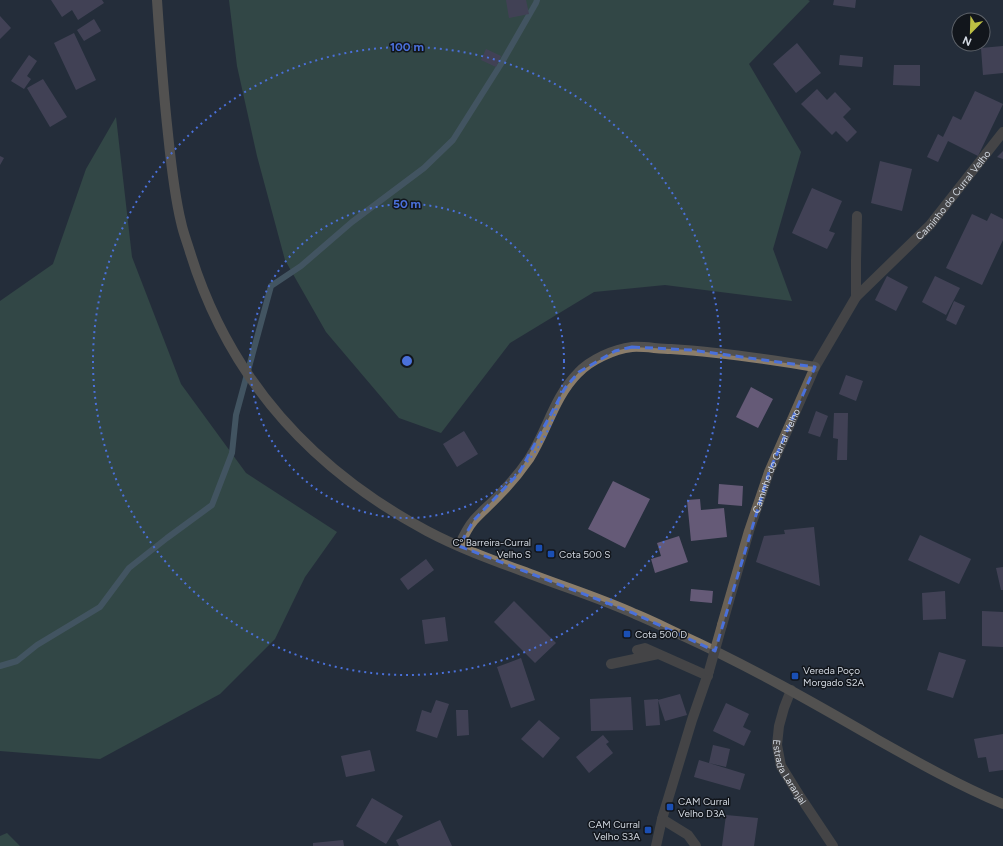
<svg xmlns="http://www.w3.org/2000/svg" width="1003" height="846" font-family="Figtree,sans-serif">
  <rect width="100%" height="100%" fill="#242e3b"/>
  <path fill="#446654" d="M229,0H808L810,1L749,64L801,152L773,249L792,301L665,285L594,292L510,343L441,433L399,418L326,332L285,260L257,156L237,66Z
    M116,117L132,257L181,384L246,473L337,532L305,577L275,639L220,694L100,759L0,751V301L53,264L86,169Z
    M7,833L20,846H0V836Z"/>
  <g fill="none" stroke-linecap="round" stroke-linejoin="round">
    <path stroke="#678490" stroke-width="6" d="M0,666L17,661L37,645L100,607L129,568L167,538L212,505L232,453L236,415L271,286L301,266L352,222L424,168L453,140L501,64L536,3L537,0"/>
  </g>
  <path fill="#655a77" d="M51,0H102L104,3L78,20L72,10L62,17Z
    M506,0H526L529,14L509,18Z
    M834,0H856L855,8L833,5Z
    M0,16L11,28L0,39Z
    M94,19L101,31L84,41L77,30Z
    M74,33L96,80L76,90L54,43Z
    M797,43L821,73L796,93L773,64Z
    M1003,46V73L983,75L981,48Z
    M486,49L501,56L496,67L481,60Z
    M29,55L37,61L27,76L31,79L24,89L11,81Z
    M840,55L863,57L862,67L839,65Z
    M894,65H920V86L893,85Z
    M43,79L67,117L50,127L27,88Z
    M817,89L827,100L835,92L851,109L843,117L857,132L847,142L836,131L832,135L801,104Z
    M975,91L1003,104L978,156L948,141L938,162L927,157L938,134L943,137L953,116L961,120Z
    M1003,151V159L997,157Z
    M0,156L4,158L0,165Z
    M880,161L912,169L902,211L871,203Z
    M812,188L842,201L829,231L835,233L827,249L792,233Z
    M991,213L1003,219V240L982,285L946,268L972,214L987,221Z
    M887,276L908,287L896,311L875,300Z
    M935,276L960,288L946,315L922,302Z
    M954,301L965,306L956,325L946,320Z
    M846,375L863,381L856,401L839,394Z
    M751,387L773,399L758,428L736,417Z
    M816,411L828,416L820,437L808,433Z
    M834,413H848L847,460H837L838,439L833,438Z
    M464,431L478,454L457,467L443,444Z
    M613,481L650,499L625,548L588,529Z
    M719,484L743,486L742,506L718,504Z
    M700,499L701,510L724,508L727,537L691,541L687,500Z
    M814,527L820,586L756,562L764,536L785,534L784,530Z
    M920,535L971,559L959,584L908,560Z
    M679,536L688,562L655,573L651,559L661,556L657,543Z
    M426,559L434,570L408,590L400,579Z
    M1003,567V590H1001L996,568Z
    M691,589L713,591L712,603L690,601Z
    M945,591L946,619L923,620L922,593Z
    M514,601L556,643L535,663L494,622Z
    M982,611L1003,612V647L982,646Z
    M445,617L448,641L425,644L422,620Z
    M939,652L966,660L953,698L927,690Z
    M521,658L535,700L511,708L497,667Z
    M680,694L687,715L665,721L658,700Z
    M631,697L633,730L591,731L590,699Z
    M658,699L660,725L646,726L644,700Z
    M436,700L449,704L437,738L416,731L422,710L431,713Z
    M726,703L749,714L743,727L751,731L744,746L713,731Z
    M456,710H468L469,735L457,736Z
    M539,720L560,738L543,758L521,739Z
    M1003,734V770L989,772L986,757L978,758L974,739Z
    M603,735L609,742L606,744L613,753L589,773L576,757Z
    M713,745L730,749L726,767L709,763Z
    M370,750L375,771L346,777L341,756Z
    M699,760L745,774L740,790L694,777Z
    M372,798L403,816L386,844L356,826Z
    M726,815L758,818L754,846H722Z
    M440,820L452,846H399L396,840Z
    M343,840L344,846H313V843Z"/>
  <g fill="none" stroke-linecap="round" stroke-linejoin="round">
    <path stroke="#6a6155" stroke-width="10" d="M856,297V261L857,216
      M637,650L645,648L708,676
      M611,664L658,654"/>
    <g stroke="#6a6155" stroke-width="10">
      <path id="s1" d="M722,625L749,531L769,472L815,367L856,297L930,225L1003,132"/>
      <path id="s2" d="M791,690L784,708L779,726L777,745L781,766L799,795L833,846"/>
      <path d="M662,819L688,835L696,846"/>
      <path d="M656,846L662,819L692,720L709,671"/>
    </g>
    <path stroke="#8b7d6a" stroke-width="10" d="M157,0C160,45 163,89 168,134C171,163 174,193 181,222C183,232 187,242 190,252C229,379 311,469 427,531C461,549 498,562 533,575C567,588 602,599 635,614C650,620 666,628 681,635C749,666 814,703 878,740C919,763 960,786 1003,804
      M459,546C463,537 468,527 474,520C482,511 492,503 500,494C511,483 520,472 529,459C547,431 554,397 578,373C590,360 614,349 632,347C643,346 659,349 671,349C720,352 767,359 815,367"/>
    <path stroke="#6a6155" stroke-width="10" d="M709,671L722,625"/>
  </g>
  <path d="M0 0H1003V846H0ZM632,347L691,350L815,367L769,472L715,651L633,613L459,546L474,520L519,473L565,388L579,372L615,351Z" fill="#242e3b" fill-opacity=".55" fill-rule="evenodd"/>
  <path fill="none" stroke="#4a70da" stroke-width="3" stroke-dasharray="8 5" stroke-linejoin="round" d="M632,347L691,350L815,367L769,472L715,651L633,613L459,546L474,520L519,473L565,388L579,372L615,351Z"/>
  <g fill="none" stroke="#4a70da" stroke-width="2" stroke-dasharray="2 4">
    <circle cx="407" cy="361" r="157"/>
    <circle cx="407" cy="361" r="314"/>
  </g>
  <g fill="#1a4fb4" stroke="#12161c" stroke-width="1.5">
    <rect x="535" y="544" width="8" height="8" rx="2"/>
    <rect x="547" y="550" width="8" height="8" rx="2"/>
    <rect x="623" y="630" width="8" height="8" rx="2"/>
    <rect x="791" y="672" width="8" height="8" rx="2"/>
    <rect x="666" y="803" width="8" height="8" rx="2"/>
    <rect x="644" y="826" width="8" height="8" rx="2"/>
  </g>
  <g text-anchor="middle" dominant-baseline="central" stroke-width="3" stroke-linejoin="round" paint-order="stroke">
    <g font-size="10" fill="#d1d7e0" stroke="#12161c">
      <text stroke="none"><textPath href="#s1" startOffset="497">Caminho do Curral Velho</textPath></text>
      <text stroke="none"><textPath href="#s1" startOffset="173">Caminho do Curral Velho</textPath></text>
      <text stroke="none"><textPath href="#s2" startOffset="87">Estrada Laranjal</textPath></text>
    </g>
    <g font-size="10" fill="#d1d7e0" stroke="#12161c" text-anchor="start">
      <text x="531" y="542" text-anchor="end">Cº Barreira-Curral<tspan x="531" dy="12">Velho S</tspan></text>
      <text x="559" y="554">Cota 500 S</text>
      <text x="635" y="634">Cota 500 D</text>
      <text x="803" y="670">Vereda Poço<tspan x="803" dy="12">Morgado S2A</tspan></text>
      <text x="678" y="801">CAM Curral<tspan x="678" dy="12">Velho D3A</tspan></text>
      <text x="640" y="824" text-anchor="end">CAM Curral<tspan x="640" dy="12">Velho S3A</tspan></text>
    </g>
  </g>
  <circle cx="407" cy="361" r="6" fill="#4a70da" stroke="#12161c" stroke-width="2"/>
  <g font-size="12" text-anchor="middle" font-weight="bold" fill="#4a70da" stroke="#12161c" stroke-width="3" stroke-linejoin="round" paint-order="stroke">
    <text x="407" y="51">100 m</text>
    <text x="407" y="208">50 m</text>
  </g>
  <g transform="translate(971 32) rotate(203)"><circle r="19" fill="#12161c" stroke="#5e636a"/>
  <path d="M0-3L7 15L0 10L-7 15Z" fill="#bdbf43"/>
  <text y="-6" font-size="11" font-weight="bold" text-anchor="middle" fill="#d1d7e0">N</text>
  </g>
</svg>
